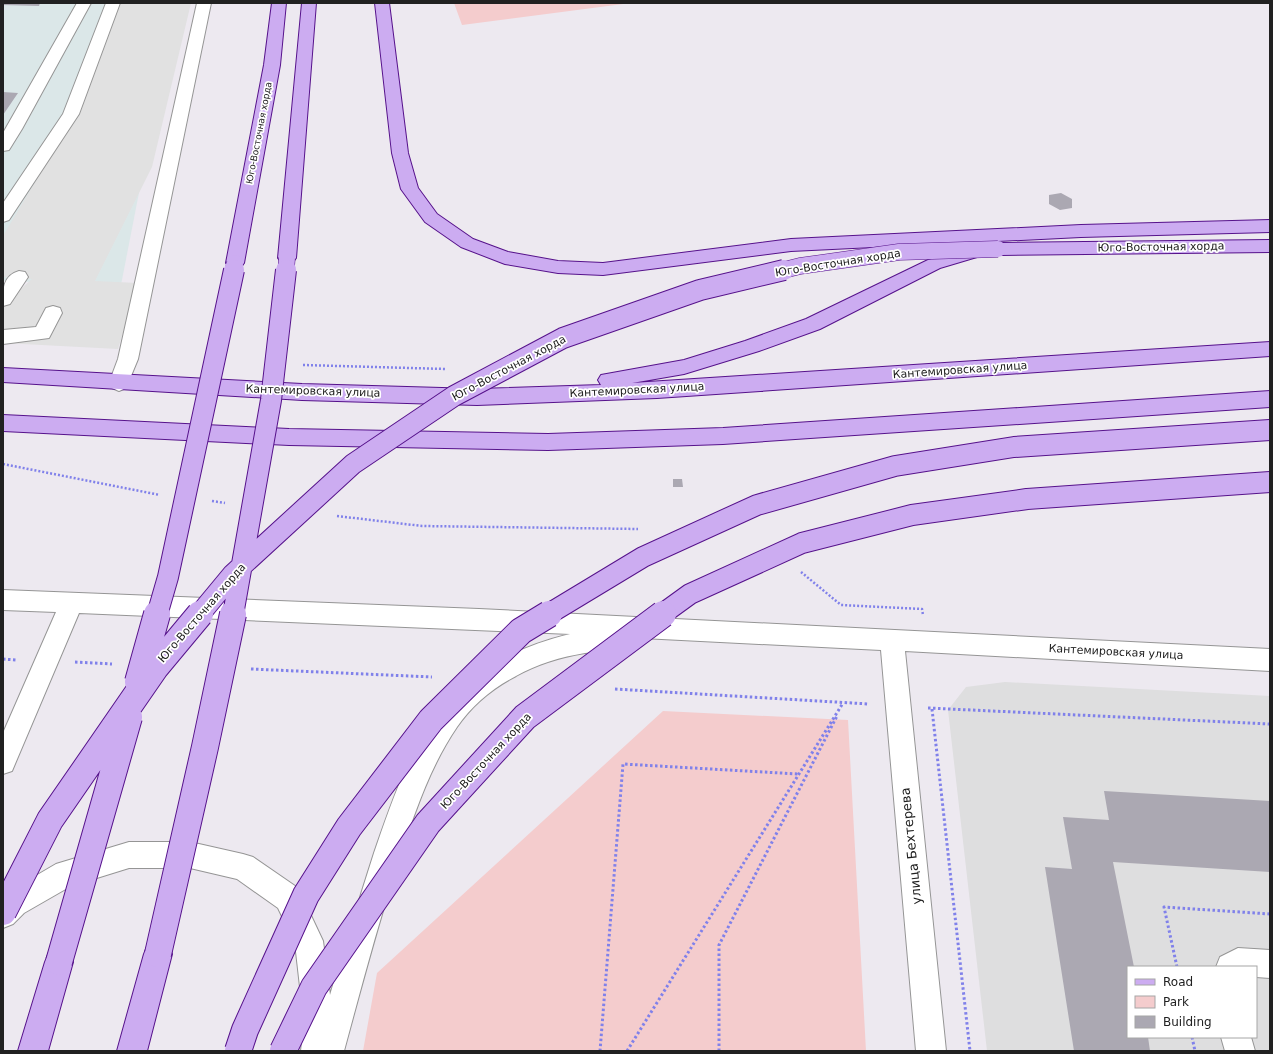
<svg xmlns="http://www.w3.org/2000/svg" width="1273" height="1054" font-family="'DejaVu Sans',sans-serif">
  <rect width="100%" height="100%" fill="#ede9f0"/>
  <path fill="#dededf" fill-rule="evenodd" d="M1005,682L1270,696V1051H987L948,710L966,687ZM1128,967H1256V1037H1128Z"/>
  <path fill="#dbe7e8" d="M3,3H176L121,285L3,281Z"/>
  <path fill="#f4cccd" d="M454,3H631L462,25Z
    M663,711L848,720L866,1051H363L377,973Z"/>
  <path fill="#e1e1e1" d="M116,3H191L152,167L95,281L138,283L118,349L3,343V305L32,279L3,277V236L79,108Z"/>
  <path fill="#aba8b2" d="M3,3H40L39,6L3,5Z
    M3,92L18,93L3,115Z
    M1061,193L1072,199V208L1060,210L1049,204V195Z
    M673,479H682L683,487H673Z
    M1104,791L1270,801V872L1113,862L1134,967H1128V1037H1148L1150,1051H1074L1045,867L1072,869L1063,817L1109,820Z"/>
  <g fill="none" stroke-linecap="round" stroke-linejoin="round">
    <defs>
      <path id="minor" d="M77,3H91L22,129L9,150L3,151V133Z
        M106,3H120L79,114L9,220L3,222V203L63,114Z
        M197,3H211L138,359L126,388L119,391L112,388L109,383L118,359Z
        M19,271L25,272L28,277L10,304L3,306C3,291 2,276 19,271Z
        M53,306L60,308L62,313L49,338L3,344V330L36,327L46,308Z
        M3,590L479,609L1270,649V671L905,651L946,1051H916L881,650L642,638L638,646C622,652 602,651 585,653C561,657 537,664 516,676C493,688 472,705 457,727C429,768 414,815 398,862C378,924 361,988 344,1051H301L304,1022L295,943L278,908L237,879L190,868H129L71,886L24,913L13,924L3,928V895L56,864L129,842H190L243,854L253,857L298,888L323,941L330,995C344,948 359,900 374,853C392,801 417,725 459,688C491,660 530,644 570,634L79,613L12,771L3,774V733L56,612L3,610Z
        M1238,948L1270,950V978L1256,977V967H1216L1220,957Z
        M1221,1037H1251L1255,1051H1225Z"/>
      <path id="major" d="M272,3H286L280,65L244,263L241,267L235,269L229,267L226,263L264,65Z
        M302,3H316L296,258L293,262L287,264L281,262L278,258Z
        M375,3H389L408,153L418,188L437,214L473,239L508,252L558,261L603,263L791,239L1081,225L1270,220V232L1081,237L791,251L603,275L558,273L505,264L461,247L425,222L401,189L392,153Z
        M1270,240V252L1001,255L995,253L992,249L995,245L1001,243Z
        M981,244L987,246L990,250L987,254L940,268L820,329L759,351L684,374L632,383L1270,342V356L657,398L477,405L302,400L3,382V368L302,384L477,389L601,385L598,380L601,375L684,360L745,341L806,319L928,260Z
        M1270,391V407L723,444L548,450L289,445L3,431V415L289,429L548,434L723,428Z
        M158,940L168,944L172,954L147,1051H117L144,954L148,944Z
        M59,948L69,952L73,962L48,1051H18L45,962L49,952Z"/>
    </defs>
    <use href="#minor" stroke="#959595" stroke-width="2"/>
    <use href="#major" stroke="#56128b" stroke-width="2"/>
    <path stroke="#8081ea" stroke-width="2.5" stroke-dasharray="2 2" stroke-linecap="butt" d="M303,365L446,369
      M3,464L160,495
      M212,501L225,503
      M337,516L422,526L638,529
      M801,572L841,605L922,609L923,615"/>
    <path stroke="#8081ea" stroke-width="3" stroke-dasharray="2.5 2.5" stroke-linecap="butt" d="M3,659L16,660
      M75,662L112,664
      M251,669L432,677
      M615,689L869,704
      M928,708L1270,724
      M932,709L970,1051
      M1177,967L1164,907L1270,914
      M1192,1037L1195,1051
      M600,1051L623,764L798,774
      M627,1051L843,703
      M719,1051V945L837,716"/>
    <use href="#minor" fill="#fff" fill-rule="evenodd"/>
    <use href="#major" fill="#ccacf1" fill-rule="evenodd"/>
    <defs>
      <path id="major-bridge-far2" d="M233,271L235,263
        M286,271L287,258
        M780,271L800,266L899,252L998,249"/>
      <path id="major-bridge-far1" d="M157,615L168,577L234,270
        M199,615L233,574L353,464L454,396L563,338L700,290L784,270
        M233,615L271,400L286,270
        M547,615L643,557L757,505L895,466L1014,447L1270,430
        M661,615L690,594L802,543L912,515L1027,499L1270,482"/>
      <path id="major-bridge" d="M138,682L157,614
        M3,912L50,820L155,668L200,614
        M158,954L205,747L233,614
        M59,962L129,717
        M238,1051L245,1030L306,895L349,827L431,720L521,631L549,614
        M283,1051L314,987L428,823L525,717L663,614"/>
    </defs>
    <use href="#major-bridge-far2" stroke="#56128b" stroke-width="17" stroke-linecap="butt"/>
    <use href="#major-bridge-far1" stroke="#56128b" stroke-width="22" stroke-linecap="butt"/>
    <use href="#major-bridge" stroke="#56128b" stroke-width="28" stroke-linecap="butt"/>
    <use href="#major-bridge-far2" stroke="#ccacf1" stroke-width="16"/>
    <use href="#major-bridge-far1" stroke="#ccacf1" stroke-width="20"/>
    <use href="#major-bridge" stroke="#ccacf1" stroke-width="26"/>
  </g>
  <g text-anchor="middle" dominant-baseline="central" stroke-width="3.5" stroke-linejoin="round" paint-order="stroke">
    <g font-size="9" fill="#212121" stroke="#fff">
      <text transform="translate(259 133) rotate(-79)">Юго-Восточная хорда</text>
    </g>
    <g font-size="11" fill="#212121" stroke="#fff">
      <text transform="translate(1161 247) rotate(-1)">Юго-Восточная хорда</text>
      <text transform="translate(838 263) rotate(-9)">Юго-Восточная хорда</text>
      <text transform="translate(509 368) rotate(-28)">Юго-Восточная хорда</text>
      <text transform="translate(960 370) rotate(-4)">Кантемировская улица</text>
      <text transform="translate(637 390) rotate(-3)">Кантемировская улица</text>
      <text transform="translate(313 391) rotate(2)">Кантемировская улица</text>
      <text transform="translate(202 613) rotate(-49)">Юго-Восточная хорда</text>
      <text transform="translate(1116 652) rotate(3)">Кантемировская улица</text>
      <text transform="translate(486 761) rotate(-47)">Юго-Восточная хорда</text>
    </g>
    <g font-size="13" fill="#212121" stroke="#fff">
      <text transform="translate(911 846) rotate(-96)">улица Бехтерева</text>
    </g>
  </g>
  <rect width="1273" height="1054" fill="none" stroke="#212121" stroke-width="8"/>
  <rect x="1127" y="966" width="130" height="72" fill="#ffffff" stroke="#a6a6a6"/>
  <rect x="1135" y="979" width="20" height="6" fill="#ccacf1" stroke="#a6a6a6"/>
  <text x="1163" y="986" font-size="12" fill="#212121">Road</text>
  <rect x="1135" y="996" width="20" height="12" fill="#f4cccd" stroke="#a6a6a6"/>
  <text x="1163" y="1006" font-size="12" fill="#212121">Park</text>
  <rect x="1135" y="1016" width="20" height="12" fill="#aba8b2" stroke="#a6a6a6"/>
  <text x="1163" y="1026" font-size="12" fill="#212121">Building</text>
</svg>
